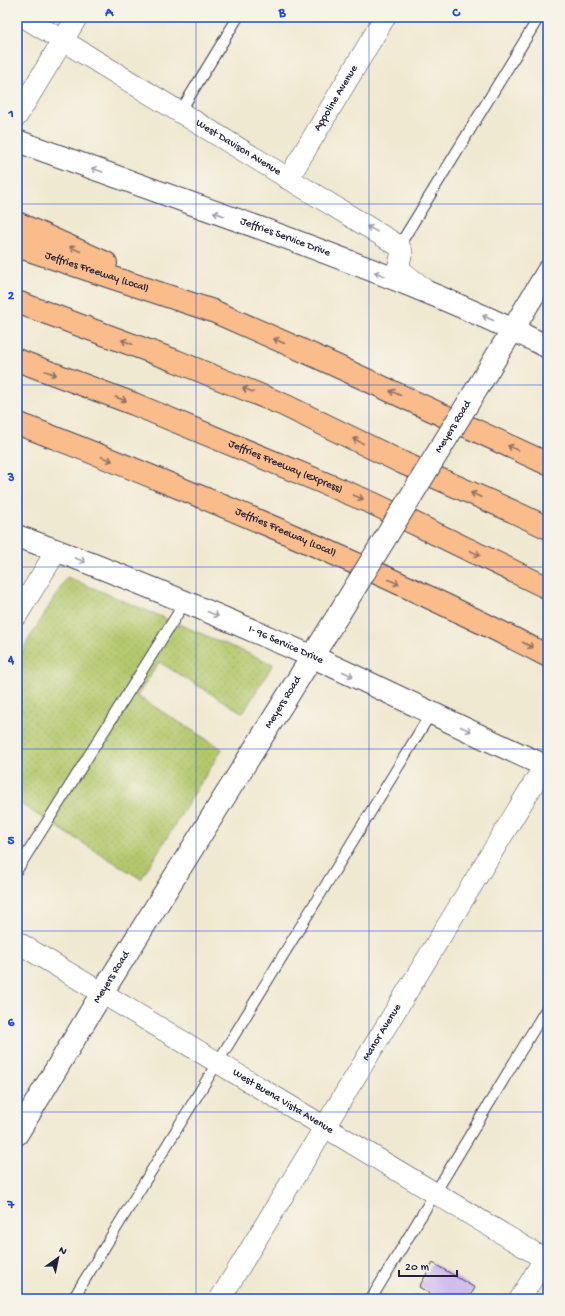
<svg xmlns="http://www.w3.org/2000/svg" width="565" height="1316" font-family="'Gochi Hand',sans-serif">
  <defs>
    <pattern id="grass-dots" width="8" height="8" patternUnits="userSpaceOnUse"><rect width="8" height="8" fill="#b3c86c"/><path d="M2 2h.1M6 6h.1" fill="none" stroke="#9aac5e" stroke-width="1.8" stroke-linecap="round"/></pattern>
  </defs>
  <rect width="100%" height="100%" fill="#f7f3e8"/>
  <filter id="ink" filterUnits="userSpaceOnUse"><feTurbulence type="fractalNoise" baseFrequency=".025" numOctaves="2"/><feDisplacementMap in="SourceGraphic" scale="8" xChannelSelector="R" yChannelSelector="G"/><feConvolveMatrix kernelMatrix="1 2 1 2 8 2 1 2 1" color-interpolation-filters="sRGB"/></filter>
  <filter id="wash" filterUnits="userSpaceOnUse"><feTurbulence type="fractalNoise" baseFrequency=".012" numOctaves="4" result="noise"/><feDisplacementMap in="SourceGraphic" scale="16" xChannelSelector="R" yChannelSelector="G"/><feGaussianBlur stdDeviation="0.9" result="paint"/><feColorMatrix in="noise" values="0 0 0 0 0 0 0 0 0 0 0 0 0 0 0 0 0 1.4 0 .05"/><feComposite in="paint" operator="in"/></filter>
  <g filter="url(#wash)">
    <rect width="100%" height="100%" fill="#f0e9d1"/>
    <path fill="url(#grass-dots)" stroke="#6a7554" d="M67,577L273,664L243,713L159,662L137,696L222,749L141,879L17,802V659Z"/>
    <g id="blocks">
      <path fill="#c8aeef" d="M433,1263L475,1288L468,1299H439L419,1287Z
        M415,1294L424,1299H412Z"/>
    </g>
  </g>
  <g filter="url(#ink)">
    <use href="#blocks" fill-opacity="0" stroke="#414052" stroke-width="1"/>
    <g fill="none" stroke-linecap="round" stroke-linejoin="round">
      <defs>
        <path id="service" d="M180,112L238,17
          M399,246L539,17
          M17,870L185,602
          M73,1299L431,713
          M371,1299L548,1006"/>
        <g id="minor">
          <path id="s1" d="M24,17L399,246L402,252L398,268L423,288"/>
          <path d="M17,116L77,17"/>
          <path id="s2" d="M288,179L385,17"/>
          <path d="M17,615L57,550"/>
          <path id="s3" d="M17,942L548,1261"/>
          <path id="s4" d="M220,1299L545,765"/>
          <path d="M520,1299L548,1253"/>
        </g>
        <g id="tertiary">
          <path id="s5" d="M17,141C102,171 186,202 271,232C365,267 459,302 548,347"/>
          <path d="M481,382L548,271"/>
          <path id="s6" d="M17,536C117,572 216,614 313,657C392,693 469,732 548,767"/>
          <path id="s7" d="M17,1134L102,993L340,612"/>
        </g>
        <g id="motorway">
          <path d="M17,223L106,263"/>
          <path id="s8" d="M17,246L213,311L315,356L548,464"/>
          <path d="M17,302L176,361L284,405L403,463L512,511L548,528"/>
          <path id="s9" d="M17,360L134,404L372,503L548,588"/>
          <path id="s10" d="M17,423C65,442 113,460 160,480C291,533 422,591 548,656"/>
        </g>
      </defs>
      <use href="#service" stroke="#414052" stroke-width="12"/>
      <use href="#minor" stroke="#414052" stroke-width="22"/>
      <use href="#tertiary" stroke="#414052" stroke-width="24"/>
      <use href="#motorway" stroke="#414052" stroke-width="24"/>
      <use href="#service" stroke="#fff" stroke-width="10"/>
      <use href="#minor" stroke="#fff" stroke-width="21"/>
      <use href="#tertiary" stroke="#fff" stroke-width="22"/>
      <use href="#motorway" stroke="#f9bc8a" stroke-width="22"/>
      <defs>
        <g id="tertiary-bridge">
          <path id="s11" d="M340,612L481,382"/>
        </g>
      </defs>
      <use href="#tertiary-bridge" stroke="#414052" stroke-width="24" stroke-linecap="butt"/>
      <use href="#tertiary-bridge" stroke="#fff" stroke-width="22"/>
    </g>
    <defs><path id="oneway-shaft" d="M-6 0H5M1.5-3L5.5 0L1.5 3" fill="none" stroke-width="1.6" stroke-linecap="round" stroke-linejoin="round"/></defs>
    <g stroke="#9c9ca7">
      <use href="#oneway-shaft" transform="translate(97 170) rotate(-160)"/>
      <use href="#oneway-shaft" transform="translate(219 214) rotate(-160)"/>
      <use href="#oneway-shaft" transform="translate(372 229) rotate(-151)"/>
      <use href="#oneway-shaft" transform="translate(380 274) rotate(-159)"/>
      <use href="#oneway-shaft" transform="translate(488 318) rotate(-156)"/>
      <use href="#oneway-shaft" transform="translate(80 560) rotate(22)"/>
      <use href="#oneway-shaft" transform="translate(213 614) rotate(22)"/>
      <use href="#oneway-shaft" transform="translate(348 674) rotate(25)"/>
      <use href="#oneway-shaft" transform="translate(466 729) rotate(25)"/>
    </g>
    <g stroke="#8e6f62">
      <use href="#oneway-shaft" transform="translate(75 249) rotate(-156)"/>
      <use href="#oneway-shaft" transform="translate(279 341) rotate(-156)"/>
      <use href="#oneway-shaft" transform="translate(127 342) rotate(-159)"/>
      <use href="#oneway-shaft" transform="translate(51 373) rotate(20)"/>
      <use href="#oneway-shaft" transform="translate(248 390) rotate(-158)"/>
      <use href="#oneway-shaft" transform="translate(395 393) rotate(-155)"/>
      <use href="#oneway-shaft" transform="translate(121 399) rotate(20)"/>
      <use href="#oneway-shaft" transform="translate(358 441) rotate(-154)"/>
      <use href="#oneway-shaft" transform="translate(513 448) rotate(-155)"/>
      <use href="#oneway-shaft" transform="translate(107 459) rotate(21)"/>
      <use href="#oneway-shaft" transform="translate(476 495) rotate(-156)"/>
      <use href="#oneway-shaft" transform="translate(358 497) rotate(23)"/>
      <use href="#oneway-shaft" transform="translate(475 553) rotate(26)"/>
      <use href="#oneway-shaft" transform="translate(394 582) rotate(25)"/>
      <use href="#oneway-shaft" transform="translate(528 645) rotate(27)"/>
    </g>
  </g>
  <path fill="none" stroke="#1d4ed8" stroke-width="1" stroke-opacity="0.55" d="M196,17V1299M369,17V1299M17,204H548M17,385H548M17,567H548M17,749H548M17,931H548M17,1112H548"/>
  <g text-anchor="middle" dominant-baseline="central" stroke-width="3.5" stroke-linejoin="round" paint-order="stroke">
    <g font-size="11" fill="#22223b" stroke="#f7f3e8">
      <text stroke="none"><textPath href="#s2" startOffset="94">Appoline Avenue</textPath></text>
      <text stroke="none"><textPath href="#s1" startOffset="251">West Davison Avenue</textPath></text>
      <text stroke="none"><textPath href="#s5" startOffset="285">Jeffries Service Drive</textPath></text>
      <text stroke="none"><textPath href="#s8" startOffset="84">Jeffries Freeway (Local)</textPath></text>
      <text stroke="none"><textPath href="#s11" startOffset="217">Meyers Road</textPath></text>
      <text stroke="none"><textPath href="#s9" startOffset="289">Jeffries Freeway (Express)</textPath></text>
      <text stroke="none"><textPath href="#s10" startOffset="290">Jeffries Freeway (Local)</textPath></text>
      <text stroke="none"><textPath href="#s6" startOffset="290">I- 96 Service Drive</textPath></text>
      <text stroke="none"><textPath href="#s7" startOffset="507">Meyers Road</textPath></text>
      <text stroke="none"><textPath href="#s7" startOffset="183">Meyers Road</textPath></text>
      <text stroke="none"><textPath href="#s4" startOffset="312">Manor Avenue</textPath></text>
      <text stroke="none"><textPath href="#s3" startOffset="310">West Buena Vista Avenue</textPath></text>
    </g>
  </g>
  <rect width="565" height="1316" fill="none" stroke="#f7f3e8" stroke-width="44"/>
  <g transform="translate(58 1258) rotate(33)" stroke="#f7f3e8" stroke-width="3" paint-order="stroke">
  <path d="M0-3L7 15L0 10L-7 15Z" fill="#22223b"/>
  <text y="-6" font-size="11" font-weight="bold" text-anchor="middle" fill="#22223b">N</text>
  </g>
  <path d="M399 1270v6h58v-6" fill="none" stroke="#22223b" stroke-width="2"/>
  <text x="405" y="1270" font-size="12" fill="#22223b" stroke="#f7f3e8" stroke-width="3" paint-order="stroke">20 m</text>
  <rect x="22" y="22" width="521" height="1272" fill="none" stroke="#1d4ed8" stroke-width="1.5"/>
  <g font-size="13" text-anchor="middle" font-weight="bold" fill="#1d4ed8">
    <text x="109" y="16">A</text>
    <text x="282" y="16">B</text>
    <text x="456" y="16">C</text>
    <text x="11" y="117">1</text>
    <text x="11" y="299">2</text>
    <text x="11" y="481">3</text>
    <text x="11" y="663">4</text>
    <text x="11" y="844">5</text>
    <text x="11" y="1026">6</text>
    <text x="11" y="1208">7</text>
  </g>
</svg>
